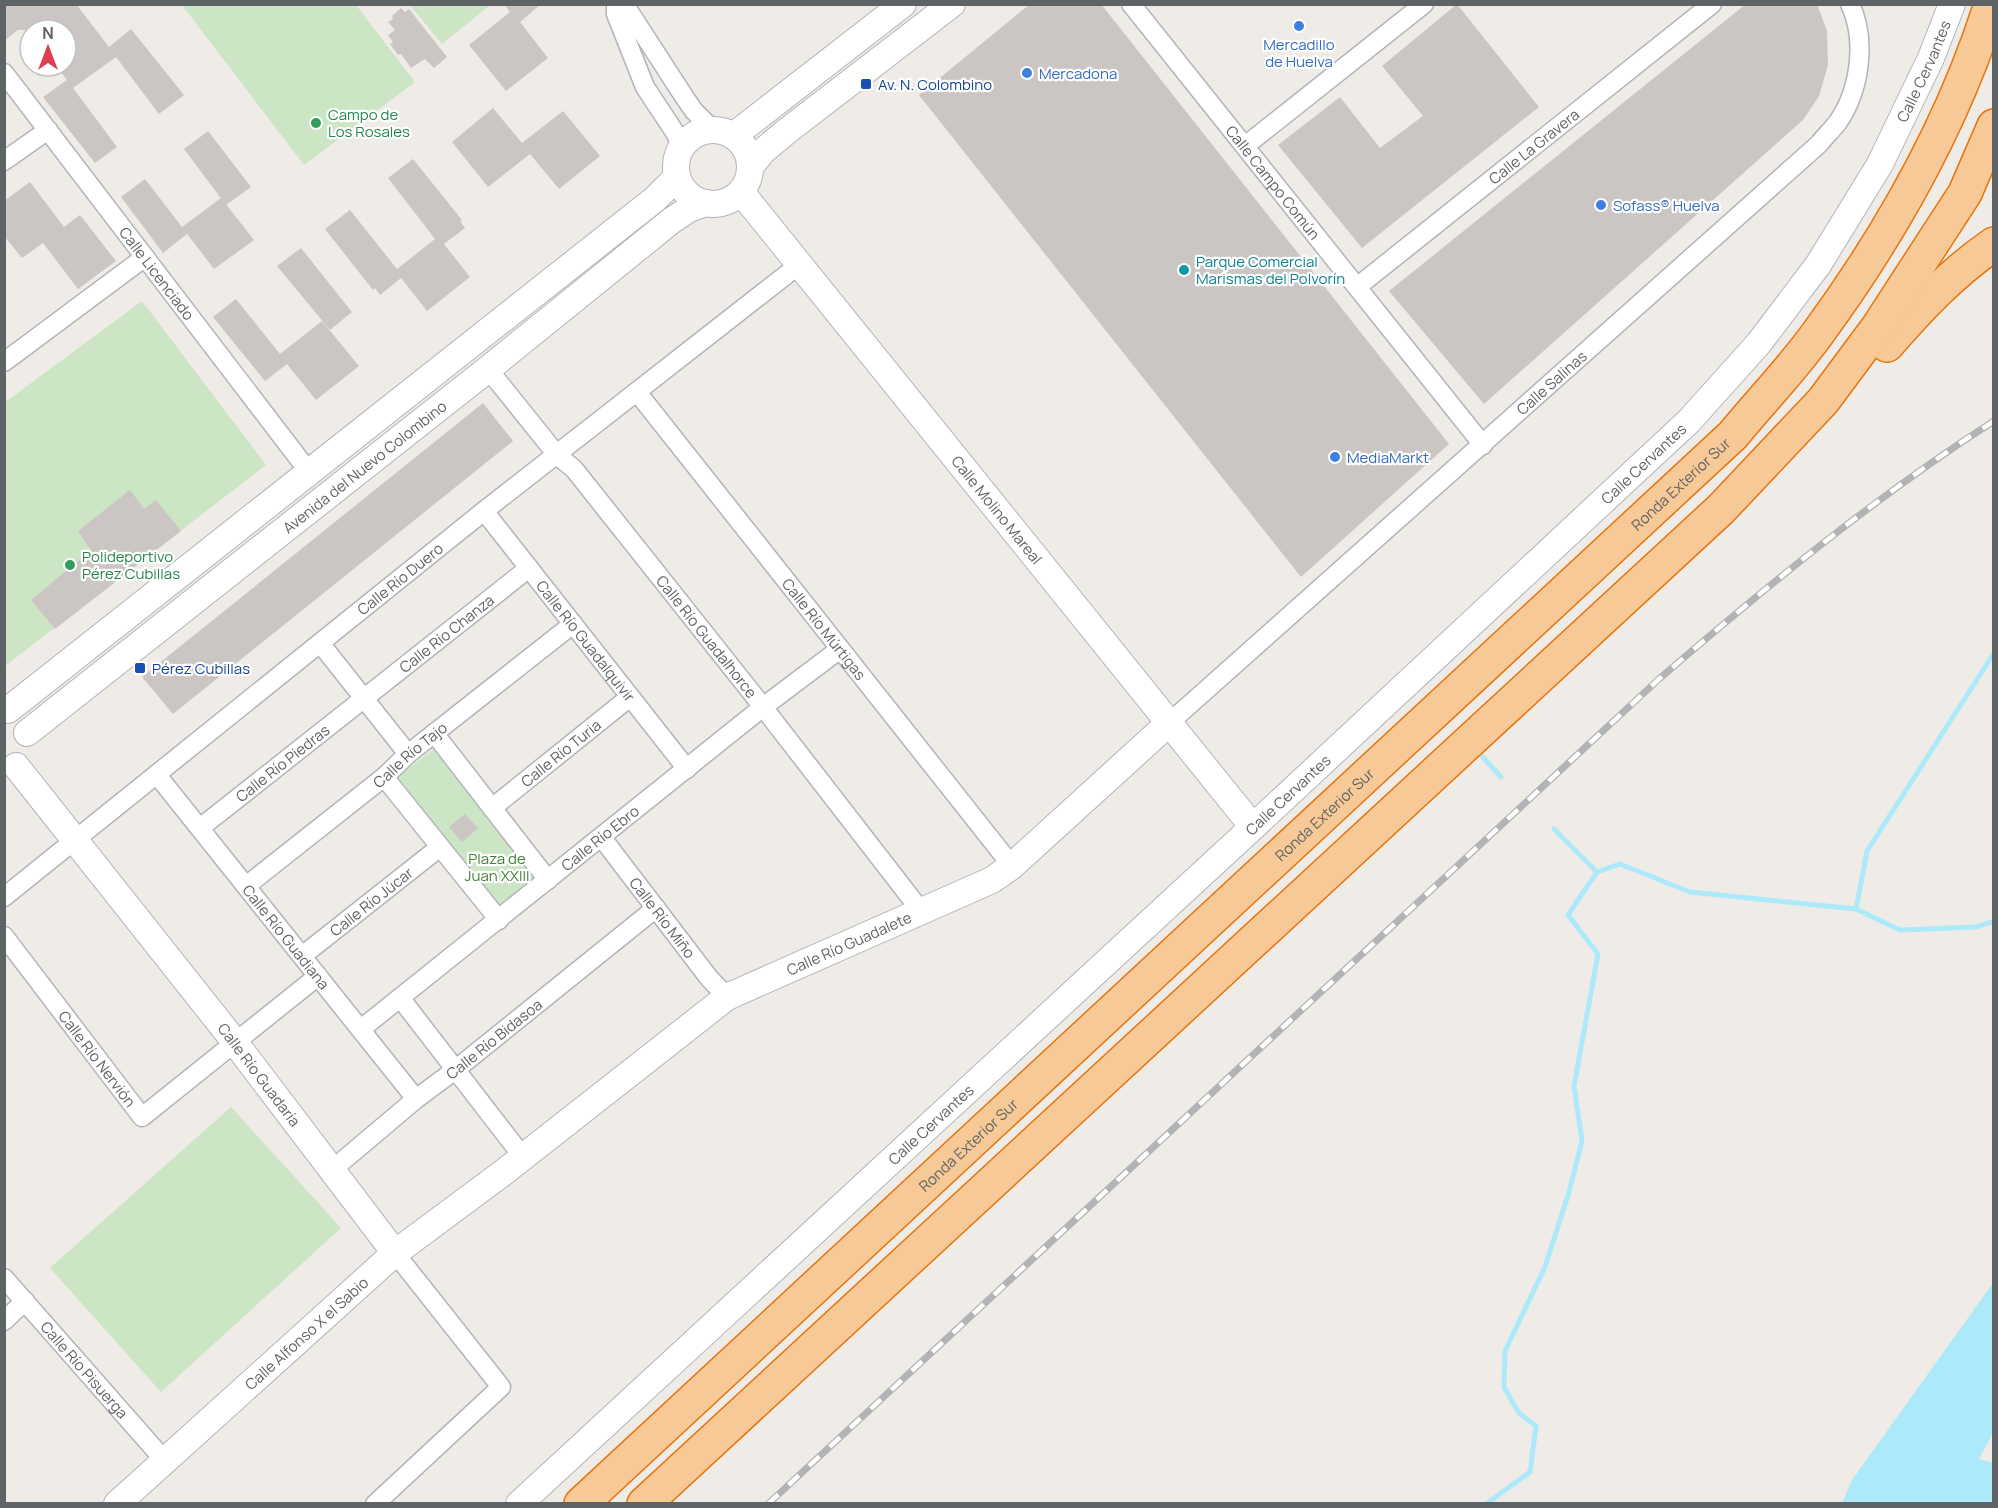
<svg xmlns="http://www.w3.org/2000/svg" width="1998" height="1508" font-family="Manrope,sans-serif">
  <rect width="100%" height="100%" fill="#efebe6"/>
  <path fill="#cce5c5" d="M182,5H356L415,82L304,165Z
    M410,5H490L442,44Z
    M142,301L266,465L5,666L4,403Z
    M434,749L540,881L501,911L396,778Z
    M231,1107L341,1228L161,1392L50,1268Z"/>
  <path fill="#ace9fa" d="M1993,1283V1433L1979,1459L1993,1463V1503H1842L1852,1480Z"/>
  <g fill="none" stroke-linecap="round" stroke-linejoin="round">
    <path stroke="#ace9fa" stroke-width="5" d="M1483,757L1501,777
      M1554,829L1597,872
      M1856,909L1867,851L1994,653
      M1486,1504L1530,1472L1536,1426L1519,1413L1504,1387L1505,1351L1545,1267L1569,1192L1582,1141L1574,1086L1598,954L1568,915L1597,872L1620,864L1690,892L1856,909L1900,930L1976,927L1994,921"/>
  </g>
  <path fill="#cbc6c3" d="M4,4H76L109,47L131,29L184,95L159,114L116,57L73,88L117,147L95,163L43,97L67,80L56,66H66V30H18L4,41Z
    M504,4H541L520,22L548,58L506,91L469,45L510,12Z
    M1030,4H1101L1449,444L1301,577L919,95Z
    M1457,4L1539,107L1362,248L1278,145L1340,97L1380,148L1423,116L1382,66Z
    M1746,4H1817L1827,31L1828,65L1819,96L1803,120L1484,404L1389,291Z
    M401,8L405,12L409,9L447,57L434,68L425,59L411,68L401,54L398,55L390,44L393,42L388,35L395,30L388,22L393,19L392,16Z
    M493,108L522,143L563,111L600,156L559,189L530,154L488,187L452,142Z
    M208,131L251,187L226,205L184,149Z
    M413,159L462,220L460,221L465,228L444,244L470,277L427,311L401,278L380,295L375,288L373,290L325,229L350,210L397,269L435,239L388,178Z
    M145,179L182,227L221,198L254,240L214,269L185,231L187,234L163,253L121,197Z
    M30,182L64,227L80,215L116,261L78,289L43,243L22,258L4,236V201Z
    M301,248L352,312L330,330L277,266Z
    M236,299L280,354L322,321L359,366L316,400L287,364L265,381L213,317Z
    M483,403L513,441L173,714L142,677Z
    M130,490L144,509L156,500L181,531L55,629L31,600L91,550L78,531Z
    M465,814L478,828L462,842L449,827Z"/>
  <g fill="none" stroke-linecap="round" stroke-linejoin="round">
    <defs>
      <g id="street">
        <path d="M616,4V14L645,87L676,134L681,148"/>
        <path d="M621,4L628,10L683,95L694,111L713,130"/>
        <path id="s1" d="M1131,4L1483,445"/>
        <path id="s2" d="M4,73L309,472"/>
        <path d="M1245,146L1424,4"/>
        <path d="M4,161L48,130"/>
        <path id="s3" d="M1357,287L1712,4"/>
        <path d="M4,362L145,257"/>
        <path id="s4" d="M488,369L557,455L574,469L763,707L921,911"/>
        <path id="s5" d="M637,392L1012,866"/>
        <path id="s6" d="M484,511L687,769"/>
        <path d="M320,643L408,754"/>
        <path id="s7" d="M1169,723L1819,144C1825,136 1832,130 1838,122C1860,90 1867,40 1850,4"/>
        <path d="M434,733L548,880"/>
        <path id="s8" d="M157,775L416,1099"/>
        <path d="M384,777L499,920"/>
        <path id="s9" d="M492,808L630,697"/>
        <path id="s10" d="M200,828L529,568"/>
        <path id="s11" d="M602,838L709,978L727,997"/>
        <path id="s12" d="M246,886L384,777L408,754L573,624"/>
        <path id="s13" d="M4,897L484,511L800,264"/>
        <path id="s14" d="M4,936L142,1117L318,976"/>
        <path id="s15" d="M302,956L440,847"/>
        <path d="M401,999L523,1157"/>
        <path id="s16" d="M361,1029L763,707L840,649"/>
        <path id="s17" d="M333,1169L416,1099L455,1070L656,908"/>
        <path id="s18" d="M4,1278L165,1461"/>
        <path d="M4,1321L25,1301"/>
        <path d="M375,1504L501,1387L395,1253"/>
      </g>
      <g id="secondary">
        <circle cx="713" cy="167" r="37"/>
        <path d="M733,136L903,4"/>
        <path d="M750,167L763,151L787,131L952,4"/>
        <path id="s19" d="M741,192L1253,827"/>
        <path d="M8,710L655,199L677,177"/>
        <path id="s20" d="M27,733L488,369L671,221L689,209L706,203"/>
        <path id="s21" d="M16,766L227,1032L395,1253"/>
        <path id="s22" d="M117,1504L395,1253L504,1172L727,997L992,880L1012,866L1169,723"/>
        <path id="s23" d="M519,1504L1253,827L1689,421L1759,343L1818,265L1880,164L1931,58L1952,4"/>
      </g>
      <g id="highway">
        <path d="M1887,345C1919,308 1953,272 1994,244"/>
        <path id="s24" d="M581,1504L1733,435C1761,401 1792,369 1818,333C1892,232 1953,124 1991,4"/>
        <path d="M644,1504L1721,509L1823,401L1878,327L1965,193L1994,126"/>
      </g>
    </defs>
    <use href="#street" stroke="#b2b5b8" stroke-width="21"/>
    <use href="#secondary" stroke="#b1b5b8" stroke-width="28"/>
    <use href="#highway" stroke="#e8740e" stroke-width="36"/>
    <use href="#street" stroke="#fff" stroke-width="18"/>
    <use href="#secondary" stroke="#fff" stroke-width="26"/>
    <use href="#highway" stroke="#f7c996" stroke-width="33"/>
    <defs>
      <path id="rail" d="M768,1504L1659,679C1766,587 1875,497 1994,421"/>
    </defs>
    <use href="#rail" stroke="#b2b3b4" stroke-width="7"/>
    <use href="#rail" stroke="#fff" stroke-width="4.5" stroke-dasharray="14" stroke-linecap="butt"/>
  </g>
  <g fill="#3f7fe0" stroke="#fff" stroke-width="2">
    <circle cx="1299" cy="26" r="6"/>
    <circle cx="1027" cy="73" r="6"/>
    <circle cx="1601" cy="205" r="6"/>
    <circle cx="1335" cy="457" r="6"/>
  </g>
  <g fill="#1a4fb4" stroke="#fff" stroke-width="2">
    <rect x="860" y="78" width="12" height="12" rx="3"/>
    <rect x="134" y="662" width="12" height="12" rx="3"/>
  </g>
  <g fill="#2e9e5b" stroke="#fff" stroke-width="2">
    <circle cx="316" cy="123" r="6"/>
    <circle cx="70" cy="565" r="6"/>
  </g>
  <circle fill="#0f9aa8" stroke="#fff" stroke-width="2" cx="1184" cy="270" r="6"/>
  <g text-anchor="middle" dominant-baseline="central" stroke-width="4.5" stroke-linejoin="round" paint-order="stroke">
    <g font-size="15" fill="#366cbe" stroke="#fff" text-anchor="start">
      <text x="1299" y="44" text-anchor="middle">Mercadillo<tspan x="1299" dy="17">de Huelva</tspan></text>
      <text x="1039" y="73">Mercadona</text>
      <text x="1613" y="205">Sofass® Huelva</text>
      <text x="1347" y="457">MediaMarkt</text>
    </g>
    <g font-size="15" fill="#5e6366" stroke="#fff">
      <text stroke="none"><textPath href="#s23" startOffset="2018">Calle Cervantes</textPath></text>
      <text stroke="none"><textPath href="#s3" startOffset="226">Calle La Gravera</textPath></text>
      <text stroke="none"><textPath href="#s1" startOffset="228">Calle Campo Común</textPath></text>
      <text stroke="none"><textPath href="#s2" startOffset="252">Calle Licenciado</textPath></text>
      <text stroke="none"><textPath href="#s7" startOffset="512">Calle Salinas</textPath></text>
      <text stroke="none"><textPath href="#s23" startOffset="1532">Calle Cervantes</textPath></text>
      <text stroke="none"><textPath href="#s20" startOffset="430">Avenida del Nuevo Colombino</textPath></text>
      <text stroke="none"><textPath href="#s24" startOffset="1500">Ronda Exterior Sur</textPath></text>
      <text stroke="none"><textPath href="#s19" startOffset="408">Calle Molino Mareal</textPath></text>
      <text stroke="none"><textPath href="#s13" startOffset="508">Calle Río Duero</textPath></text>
      <text stroke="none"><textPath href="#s5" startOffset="302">Calle Río Múrtigas</textPath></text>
      <text stroke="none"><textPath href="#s10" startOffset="314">Calle Río Chanza</textPath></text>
      <text stroke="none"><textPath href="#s4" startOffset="346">Calle Río Guadalhorce</textPath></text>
      <text stroke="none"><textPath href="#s6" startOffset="165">Calle Río Guadalquivir</textPath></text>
      <text stroke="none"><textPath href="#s9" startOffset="88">Calle Río Turia</textPath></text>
      <text stroke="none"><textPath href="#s12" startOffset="210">Calle Río Tajo</textPath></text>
      <text stroke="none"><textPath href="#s10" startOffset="105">Calle Río Piedras</textPath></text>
      <text stroke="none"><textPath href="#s23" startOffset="1046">Calle Cervantes</textPath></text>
      <text stroke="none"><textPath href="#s24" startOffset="1014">Ronda Exterior Sur</textPath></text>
      <text stroke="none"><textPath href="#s16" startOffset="306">Calle Río Ebro</textPath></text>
      <text stroke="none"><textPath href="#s15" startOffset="88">Calle Río Júcar</textPath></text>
      <text stroke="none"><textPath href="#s11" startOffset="100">Calle Río Miño</textPath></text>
      <text stroke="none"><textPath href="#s8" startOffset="207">Calle Río Guadiana</textPath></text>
      <text stroke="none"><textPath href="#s22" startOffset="927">Calle Río Guadalete</textPath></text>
      <text stroke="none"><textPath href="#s17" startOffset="207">Calle Río Bidasoa</textPath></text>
      <text stroke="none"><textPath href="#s14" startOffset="154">Calle Río Nervión</textPath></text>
      <text stroke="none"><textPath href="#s21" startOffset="393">Calle Río Guadaría</textPath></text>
      <text stroke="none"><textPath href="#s23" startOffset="560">Calle Cervantes</textPath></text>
      <text stroke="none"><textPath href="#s24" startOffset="528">Ronda Exterior Sur</textPath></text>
      <text stroke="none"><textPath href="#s22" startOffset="255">Calle Alfonso X el Sabio</textPath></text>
      <text stroke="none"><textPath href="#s18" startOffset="122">Calle Río Pisuerga</textPath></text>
    </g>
    <g font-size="15" fill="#164399" stroke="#fff" text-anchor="start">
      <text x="878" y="84">Av. N. Colombino</text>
      <text x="152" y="668">Pérez Cubillas</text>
    </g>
    <g font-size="15" fill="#27864d" stroke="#fff" text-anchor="start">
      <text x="328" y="114">Campo de<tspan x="328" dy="17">Los Rosales</tspan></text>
      <text x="82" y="556">Polideportivo<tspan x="82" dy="17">Pérez Cubillas</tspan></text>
    </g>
    <g font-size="15" fill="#0d838f" stroke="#fff" text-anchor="start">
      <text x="1196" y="261">Parque Comercial<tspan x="1196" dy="17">Marismas del Polvorín</tspan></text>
    </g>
    <g font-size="15" fill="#46813a" stroke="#fff">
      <text x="497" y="858">Plaza de<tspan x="497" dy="17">Juan XXIII</tspan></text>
    </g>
  </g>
  <rect width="1998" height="1508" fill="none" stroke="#5e6366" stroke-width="12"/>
  <g transform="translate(48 48)"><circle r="28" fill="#ffffff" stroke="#bfc1c2" stroke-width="1.5"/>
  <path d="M0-4.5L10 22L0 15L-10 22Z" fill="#df3d54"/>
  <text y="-9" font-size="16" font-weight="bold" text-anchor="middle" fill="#5e6366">N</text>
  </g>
</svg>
